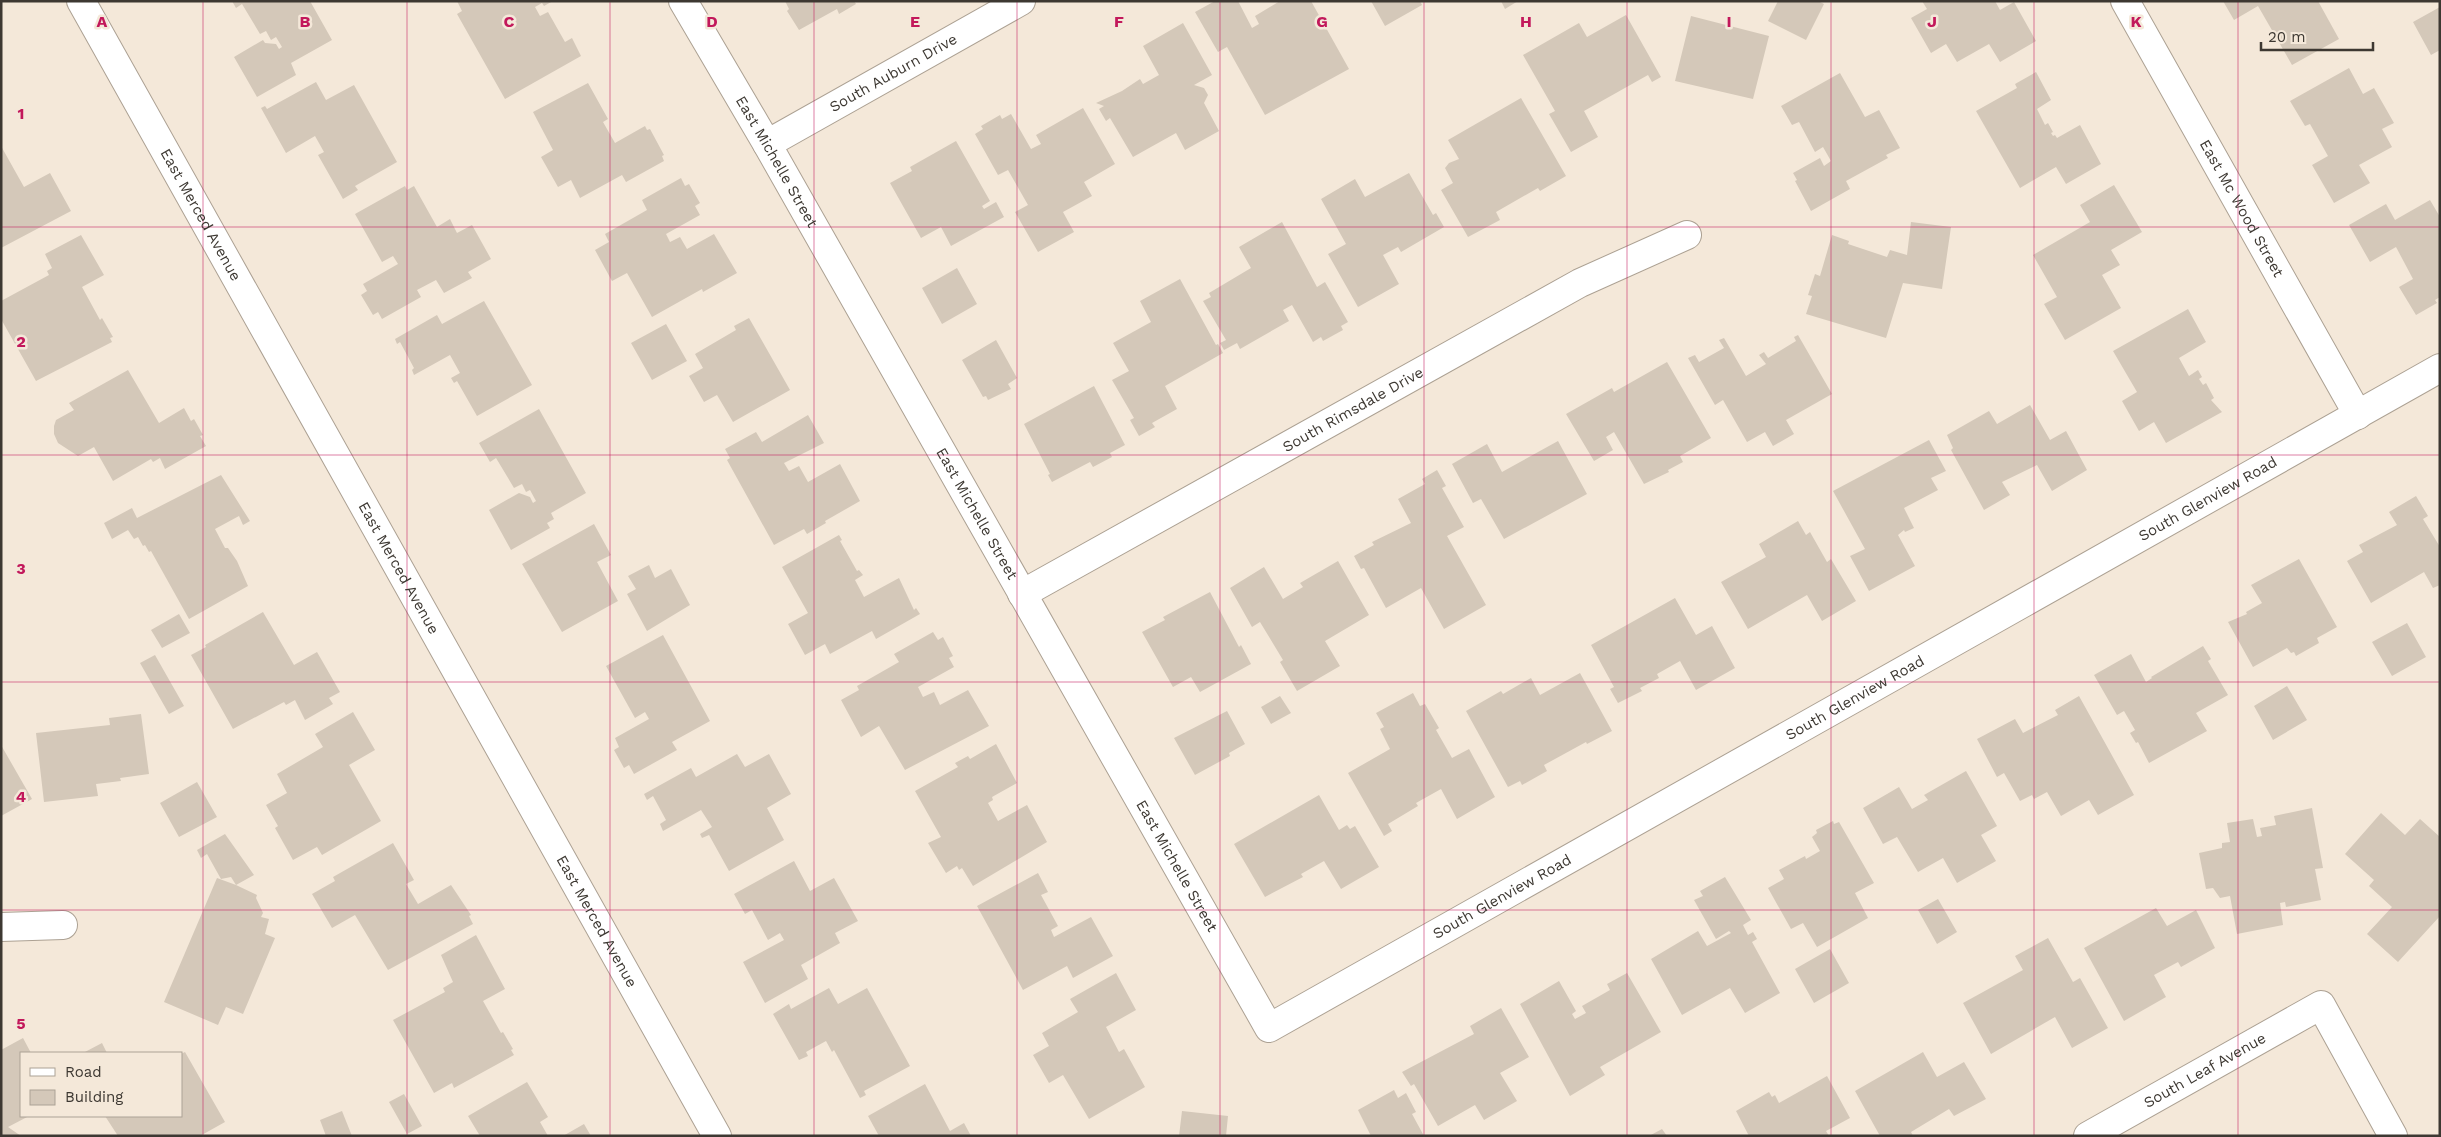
<svg xmlns="http://www.w3.org/2000/svg" width="2441" height="1137" font-family="'Work Sans',sans-serif">
  <rect width="100%" height="100%" fill="#f4e8d9"/>
  <path fill="#d4c8b9" d="M232,1H310L332,40L291,63L296,75L257,97L234,57L263,40L265,43L276,44L279,49L282,47L276,37L271,40L266,31L260,34L242,4L236,8Z
    M457,1H553L544,6L542,3L535,7L540,16L548,12L565,42L572,38L581,56L505,99L457,14L462,11Z
    M785,1H854L856,4L839,14L837,9L799,30L787,11L789,9Z
    M1215,1H1238L1252,28L1259,24L1255,16L1280,1H1311L1349,69L1265,115L1227,47L1218,52L1195,12Z
    M1371,1H1420L1422,5L1385,26Z
    M1501,1H1518L1505,9Z
    M1778,1H1818L1824,4L1806,40L1768,21Z
    M1922,1H1995L2000,10L2014,2L2036,41L2000,62L1989,44L1957,62L1946,44L1931,53L1911,18L1927,9Z
    M2223,1H2318L2339,39L2292,65L2258,6L2234,20Z
    M2440,7V50L2431,55L2413,22Z
    M1626,15L1661,77L1652,82L1648,75L1584,111L1598,137L1571,152L1549,114L1555,111L1523,55L1579,23L1587,37Z
    M1691,16L1769,36L1753,99L1675,81Z
    M1183,23L1212,75L1194,85L1204,88L1208,95L1204,103L1219,131L1185,150L1176,133L1133,157L1110,118L1106,121L1099,109L1104,106L1096,103L1122,91L1140,79L1143,84L1159,75L1143,46Z
    M2349,68L2363,94L2374,88L2394,123L2382,129L2392,147L2359,165L2370,183L2334,203L2312,165L2328,156L2310,124L2305,126L2290,101Z
    M2036,72L2051,100L2037,109L2045,125L2048,123L2053,132L2051,133L2053,136L2055,135L2057,138L2080,125L2101,164L2066,184L2056,167L2020,188L1976,111L2017,88L2015,84Z
    M1840,73L1865,117L1879,110L1900,148L1886,155L1888,158L1846,181L1850,189L1811,211L1795,181L1797,180L1793,173L1820,158L1824,166L1831,161L1823,147L1815,152L1799,122L1792,125L1781,106Z
    M316,82L326,100L354,85L397,162L355,186L358,190L343,199L318,155L324,152L315,136L286,153L261,108L265,106L267,109Z
    M588,83L608,119L603,122L615,143L645,126L647,130L650,129L664,155L662,156L664,161L626,182L622,175L580,198L571,180L558,187L541,157L553,150L533,112Z
    M1521,98L1566,176L1540,191L1538,188L1496,212L1500,220L1468,237L1441,190L1453,183L1445,168L1449,163L1459,159L1448,140Z
    M1083,108L1115,164L1084,182L1092,196L1063,212L1074,232L1038,252L1015,212L1028,205L1008,170L998,175L975,134L983,129L981,126L1000,115L1002,119L1011,114L1031,149L1041,144L1036,135Z
    M956,141L990,201L982,206L984,209L996,202L1004,217L951,246L941,227L921,238L890,183L912,171L910,167Z
    M1,146L24,187L50,173L71,211L1,248Z
    M1409,173L1433,215L1436,213L1444,227L1401,252L1398,247L1383,255L1399,284L1358,307L1328,254L1346,244L1321,199L1355,179L1365,197Z
    M681,178L685,186L689,184L700,203L695,206L700,215L666,234L670,242L680,237L687,249L714,234L737,273L703,292L702,289L652,317L627,273L612,281L595,250L609,242L605,234L647,210L642,200Z
    M2114,185L2142,232L2111,250L2120,265L2102,275L2121,308L2065,340L2044,304L2057,297L2033,255L2090,222L2080,205Z
    M405,186L407,190L414,186L437,227L450,219L457,233L472,225L491,259L468,272L472,278L444,293L436,280L417,290L421,297L382,319L378,312L373,315L361,295L367,291L363,284L398,264L393,256L382,262L355,214Z
    M2430,200L2440,217V297L2435,300L2437,303L2416,315L2399,287L2413,279L2396,247L2370,262L2349,225L2386,204L2395,220Z
    M1282,222L1317,287L1325,282L1348,322L1341,326L1343,330L1323,341L1321,337L1313,342L1292,305L1283,310L1289,321L1240,349L1237,343L1224,350L1220,343L1226,340L1203,301L1211,297L1209,293L1251,268L1239,247Z
    M1911,222L1951,227L1942,289L1903,283L1886,338L1806,314L1812,296L1808,295L1815,274L1820,276L1832,235L1849,241L1848,244L1887,257L1890,250L1907,255Z
    M81,235L104,275L82,287L100,320L102,318L113,337L110,338L112,342L36,381L1,319V301L49,275L47,271L52,268L45,254Z
    M957,268L977,304L942,324L922,288Z
    M1180,279L1216,345L1218,344L1223,353L1165,386L1177,409L1152,423L1155,427L1139,436L1130,420L1134,418L1112,380L1129,371L1113,343L1151,322L1140,301Z
    M484,301L532,385L477,416L457,381L454,383L451,378L460,373L450,355L414,375L412,370L414,368L400,342L397,344L395,339L437,315L442,324Z
    M2188,309L2206,342L2179,358L2189,376L2198,370L2202,377L2199,379L2203,385L2206,383L2214,398L2211,400L2222,412L2166,443L2154,422L2139,431L2122,401L2137,392L2113,351Z
    M749,318L790,390L733,422L717,395L704,402L689,376L703,368L695,354L736,330L734,326Z
    M666,324L687,361L652,380L631,343Z
    M1798,335L1832,394L1786,420L1794,434L1773,446L1765,432L1747,442L1723,400L1715,405L1688,358L1695,355L1699,362L1724,348L1719,340L1724,338L1746,376L1766,364L1759,355L1764,352L1768,358L1796,341L1794,337Z
    M996,340L1017,378L1008,384L1011,389L988,400L986,396L983,397L962,360Z
    M1667,362L1711,438L1680,456L1683,462L1668,470L1669,472L1644,484L1614,432L1606,437L1613,450L1594,461L1566,414L1612,388L1614,392Z
    M128,370L159,423L184,408L191,421L194,419L203,435L200,436L206,446L165,469L160,458L153,462L151,459L113,481L94,447L78,456L58,443L54,434V426L56,420L74,410L69,403Z
    M1094,386L1125,445L1110,453L1112,457L1093,467L1090,462L1052,482L1048,475L1050,474L1024,424Z
    M2030,405L2050,440L2066,431L2087,470L2052,491L2037,465L2002,482L2010,495L1984,510L1951,450L1953,448L1947,435L1989,411L1997,424Z
    M539,409L586,493L551,513L554,519L547,523L550,528L511,550L489,510L519,493L530,497L533,503L536,501L530,490L526,492L522,484L514,488L496,458L490,462L479,443Z
    M808,415L824,443L784,463L789,471L799,466L808,482L840,464L860,501L825,521L826,523L807,534L804,529L774,545L727,460L730,458L725,449L756,432L762,442Z
    M1929,440L1946,471L1931,478L1938,490L1904,508L1914,528L1905,532L1904,530L1898,535L1915,566L1869,591L1850,556L1865,549L1833,491Z
    M1558,441L1587,494L1504,539L1481,499L1473,503L1452,464L1487,444L1502,472Z
    M1437,470L1446,486L1442,488L1464,527L1447,536L1486,605L1444,629L1421,588L1386,608L1364,568L1361,569L1354,556L1374,545L1372,542L1411,523L1398,499L1425,484L1422,479Z
    M221,475L250,521L243,525L239,516L215,529L225,548H228L237,561L248,586L189,619L151,551L149,552L145,545L143,546L138,537L134,539L128,530L112,539L104,523L132,508L137,518Z
    M2416,496L2428,516L2423,519L2440,547V585L2433,588L2424,572L2371,603L2347,561L2363,552L2359,545L2397,525L2389,512Z
    M1798,521L1806,535L1810,532L1827,562L1831,559L1856,601L1822,621L1807,595L1748,629L1721,582L1766,557L1759,544Z
    M594,524L611,555L597,562L618,601L562,632L522,564Z
    M839,535L842,540L840,541L857,571L859,570L863,575L855,580L864,597L899,578L914,610L916,608L920,614L876,639L872,631L830,654L825,644L805,655L788,624L808,613L782,567Z
    M2299,559L2337,627L2317,638L2319,643L2296,656L2294,652L2291,653L2287,648L2253,667L2228,622L2247,614L2246,612L2262,603L2251,585Z
    M1338,561L1369,615L1325,641L1340,666L1297,691L1280,662L1283,660L1260,622L1252,627L1230,588L1264,567L1283,599L1303,587L1300,583Z
    M649,565L655,578L671,569L690,605L647,631L627,594L636,589L628,576Z
    M1210,592L1239,647L1241,645L1251,664L1200,692L1191,677L1173,687L1142,632L1165,620L1163,617Z
    M1675,598L1696,635L1712,626L1735,668L1696,690L1680,661L1657,674L1659,678L1640,688L1642,691L1618,703L1610,689L1614,687L1591,645Z
    M263,612L294,665L317,652L340,692L329,698L333,704L305,720L295,700L286,705L284,702L233,729L191,655L206,647L205,645Z
    M179,614L190,633L162,648L151,630Z
    M2407,623L2426,657L2392,676L2372,642Z
    M933,632L938,640L943,637L953,656L949,658L954,667L918,687L923,697L934,692L940,705L968,690L989,726L905,770L879,726L861,737L841,700L859,690L857,686L899,662L894,654Z
    M663,635L710,721L672,742L677,750L634,774L629,765L624,768L614,750L619,747L615,738L649,719L645,712L635,718L606,666Z
    M2203,646L2211,659L2208,661L2228,695L2196,713L2207,731L2149,763L2138,742L2136,743L2130,733L2135,730L2124,711L2117,715L2094,675L2131,654L2146,682L2152,678L2151,677Z
    M155,655L184,706L169,714L140,663Z
    M1580,673L1612,731L1587,744L1586,742L1544,765L1547,771L1522,785L1520,781L1508,787L1466,711L1501,691L1503,694L1531,678L1540,695Z
    M2287,686L2307,720L2273,740L2254,706Z
    M1413,693L1420,706L1425,704L1439,728L1436,730L1452,758L1469,749L1495,797L1457,819L1441,789L1416,803L1418,806L1388,824L1392,831L1384,836L1348,773L1390,749L1380,729L1384,727L1376,713Z
    M1280,696L1291,713L1271,724L1261,707Z
    M2079,696L2134,795L2098,815L2089,800L2061,816L2047,792L2034,799L2032,795L2020,801L2004,773L1997,777L1977,739L2015,719L2023,733L2058,715L2055,710Z
    M1227,711L1245,744L1229,753L1230,756L1195,775L1174,738Z
    M353,712L375,750L349,765L381,821L322,855L317,847L293,860L275,828L278,826L266,805L287,793L277,774L323,747L315,734Z
    M141,714L149,774L120,778L121,781L96,784L98,796L44,802L36,733L110,725L109,718Z
    M996,744L1017,783L992,797L993,800L988,803L998,821L1027,805L1047,842L973,886L962,868L959,870L957,866L946,873L928,843L941,837L915,791L958,767L955,763L968,756L970,759Z
    M1,745L32,799L1,816Z
    M737,754L745,767L769,754L791,794L767,808L784,840L729,871L709,835L702,838L700,834L712,827L701,810L663,831L660,824L666,820L653,796L647,800L644,794L691,768L696,777Z
    M1966,771L1997,826L1981,835L1996,861L1957,883L1943,858L1918,872L1897,837L1883,844L1863,808L1899,787L1912,809L1928,800L1924,795Z
    M197,782L217,817L179,837L160,803Z
    M1319,795L1339,830L1347,825L1350,829L1355,826L1379,867L1341,889L1324,861L1301,874L1303,877L1265,897L1234,844Z
    M2312,808L2323,868L2315,869L2321,900L2286,907L2285,902L2280,903L2283,925L2237,934L2230,896L2220,898L2213,888L2206,889L2199,853L2222,848V843L2230,842L2227,823L2253,819L2257,837L2262,836L2260,828L2276,825L2274,816Z
    M2381,813L2405,835L2420,819L2440,837V916L2398,962L2367,934L2392,907L2369,886L2374,880L2345,854Z
    M1833,821L1834,824L1839,822L1874,883L1855,893L1868,918L1817,947L1803,923L1791,929L1768,888L1784,879L1779,870L1805,856L1806,859L1820,851L1812,837L1817,833L1816,830Z
    M225,834L254,875L236,885L257,895L256,898L263,913L261,917L269,919L265,934L275,938L243,1014L226,1007L218,1025L164,1002L217,878L236,885L231,877L221,879L207,854L201,858L197,850Z
    M393,843L414,880L406,884L418,904L451,885L471,915L469,916L473,924L388,970L355,915L332,928L312,894L335,881L333,877Z
    M794,861L810,891L834,878L858,921L835,933L840,943L801,965L808,979L765,1003L743,962L784,940L780,933L768,940L752,910L745,914L734,894Z
    M1038,873L1048,892L1041,895L1058,926L1051,930L1054,937L1091,917L1113,956L1073,978L1067,966L1023,990L977,906Z
    M1725,877L1751,920L1743,925L1748,935L1753,932L1757,939L1752,942L1780,993L1745,1013L1730,988L1682,1015L1651,959L1698,931L1707,946L1731,933L1729,931L1716,939L1694,900L1703,896L1700,891Z
    M1938,899L1957,932L1937,944L1918,910Z
    M2156,908L2167,926L2196,910L2215,948L2181,967L2178,962L2154,975L2166,997L2124,1021L2084,948Z
    M476,935L505,989L483,1001L501,1033L503,1032L513,1049L511,1050L514,1055L454,1088L452,1083L434,1093L393,1020L445,992L443,988L453,982L441,955Z
    M2048,938L2073,982L2080,978L2108,1028L2072,1048L2055,1017L1991,1054L1963,1003L2023,970L2015,956Z
    M1830,949L1849,983L1814,1003L1795,969Z
    M1116,973L1136,1010L1106,1027L1119,1052L1124,1049L1145,1087L1089,1119L1063,1075L1049,1083L1033,1055L1049,1046L1042,1033L1078,1012L1070,999Z
    M1627,973L1661,1032L1600,1067L1605,1075L1570,1096L1520,1004L1559,981L1576,1011L1572,1014L1575,1019L1586,1013L1582,1006L1610,990L1607,984Z
    M829,988L838,1004L867,988L910,1066L864,1091L866,1095L860,1098L834,1050L832,1052L826,1041L806,1052L808,1056L799,1060L773,1014L789,1004L791,1009Z
    M1501,1008L1529,1057L1500,1073L1517,1101L1484,1120L1475,1105L1438,1126L1414,1084L1411,1086L1402,1072L1474,1034L1470,1026Z
    M23,1038L31,1053H21V1116H29L8,1127L21,1136H1V1050Z
    M102,1043L107,1053H83Z
    M185,1052L225,1122L200,1136H118L105,1116H181V1054Z
    M1923,1052L1937,1077L1964,1062L1986,1099L1954,1116L1949,1109L1911,1132L1913,1136H1880L1855,1091Z
    M1827,1076L1850,1118L1826,1131L1829,1136H1749L1736,1111L1769,1092L1772,1097L1775,1095L1779,1103Z
    M527,1082L548,1117L540,1122L548,1136H480L468,1116Z
    M925,1084L950,1131L964,1123L971,1136H879L868,1116Z
    M1394,1090L1398,1098L1406,1093L1416,1112L1412,1114L1424,1136H1371L1358,1110Z
    M404,1094L422,1126L407,1134L389,1102Z
    M342,1111L352,1136H326L320,1120Z
    M1182,1111L1228,1116L1226,1136H1179Z
    M584,1124L591,1136H563Z
    M1662,1129L1667,1136H1649Z"/>
  <g fill="none" stroke-linecap="round" stroke-linejoin="round">
    <defs>
      <g id="street">
        <path id="s1" d="M683,1L767,144L1269,1028L2440,368"/>
        <path id="s2" d="M2125,1L2358,415"/>
        <path id="s3" d="M767,144L1021,1"/>
        <path id="s4" d="M1022,594L1580,283L1687,235"/>
        <path d="M1,927L63,925"/>
        <path id="s5" d="M2088,1136L2321,1005L2393,1136"/>
      </g>
      <g id="secondary">
        <path id="s6" d="M81,1L717,1136"/>
      </g>
    </defs>
    <use href="#street" stroke="#aca193" stroke-width="30"/>
    <use href="#secondary" stroke="#aca193" stroke-width="30"/>
    <use href="#street" stroke="#fff" stroke-width="28"/>
    <use href="#secondary" stroke="#fff" stroke-width="28"/>
  </g>
  <path fill="none" stroke="#c2185b" stroke-width="1" stroke-opacity="0.55" d="M203,1V1136M407,1V1136M610,1V1136M814,1V1136M1017,1V1136M1220,1V1136M1424,1V1136M1627,1V1136M1831,1V1136M2034,1V1136M2238,1V1136M1,227H2440M1,455H2440M1,682H2440M1,910H2440"/>
  <g text-anchor="middle" dominant-baseline="central" stroke-width="5" stroke-linejoin="round" paint-order="stroke">
    <g font-size="15" fill="#3d3832" stroke="#f4e8d9">
      <text stroke="none"><textPath href="#s3" startOffset="145">South Auburn Drive</textPath></text>
      <text stroke="none"><textPath href="#s1" startOffset="186">East Michelle Street</textPath></text>
      <text stroke="none"><textPath href="#s2" startOffset="238">East Mc Wood Street</textPath></text>
      <text stroke="none"><textPath href="#s6" startOffset="245">East Merced Avenue</textPath></text>
      <text stroke="none"><textPath href="#s4" startOffset="379">South Rimsdale Drive</textPath></text>
      <text stroke="none"><textPath href="#s1" startOffset="2260">South Glenview Road</textPath></text>
      <text stroke="none"><textPath href="#s1" startOffset="591">East Michelle Street</textPath></text>
      <text stroke="none"><textPath href="#s6" startOffset="650">East Merced Avenue</textPath></text>
      <text stroke="none"><textPath href="#s1" startOffset="1855">South Glenview Road</textPath></text>
      <text stroke="none"><textPath href="#s1" startOffset="996">East Michelle Street</textPath></text>
      <text stroke="none"><textPath href="#s1" startOffset="1450">South Glenview Road</textPath></text>
      <text stroke="none"><textPath href="#s6" startOffset="1055">East Merced Avenue</textPath></text>
      <text stroke="none"><textPath href="#s5" startOffset="134">South Leaf Avenue</textPath></text>
    </g>
  </g>
  <g font-size="16" text-anchor="middle" font-weight="bold" fill="#c2185b" stroke="#f4e8d9" stroke-width="5" stroke-linejoin="round" paint-order="stroke">
    <text x="102" y="27">A</text>
    <text x="305" y="27">B</text>
    <text x="509" y="27">C</text>
    <text x="712" y="27">D</text>
    <text x="915" y="27">E</text>
    <text x="1119" y="27">F</text>
    <text x="1322" y="27">G</text>
    <text x="1526" y="27">H</text>
    <text x="1729" y="27">I</text>
    <text x="1932" y="27">J</text>
    <text x="2136" y="27">K</text>
    <text x="21" y="119">1</text>
    <text x="21" y="347">2</text>
    <text x="21" y="574">3</text>
    <text x="21" y="802">4</text>
    <text x="21" y="1029">5</text>
  </g>
  <rect width="2441" height="1137" fill="none" stroke="#3d3832" stroke-width="5"/>
  <rect x="20" y="1052" width="162" height="65" fill="#f4e8d9" stroke="#aba296"/>
  <rect x="30" y="1068" width="25" height="8" fill="#ffffff" stroke="#aba296"/>
  <text x="65" y="1077" font-size="15" fill="#3d3832">Road</text>
  <rect x="30" y="1090" width="25" height="15" fill="#d4c8b9" stroke="#aba296"/>
  <text x="65" y="1102" font-size="15" fill="#3d3832">Building</text>
  <path d="M2261 42v8h112v-8" fill="none" stroke="#3d3832" stroke-width="2.5"/>
  <text x="2268" y="42" font-size="15" fill="#3d3832" stroke="#f4e8d9" stroke-width="4" paint-order="stroke">20 m</text>
</svg>
